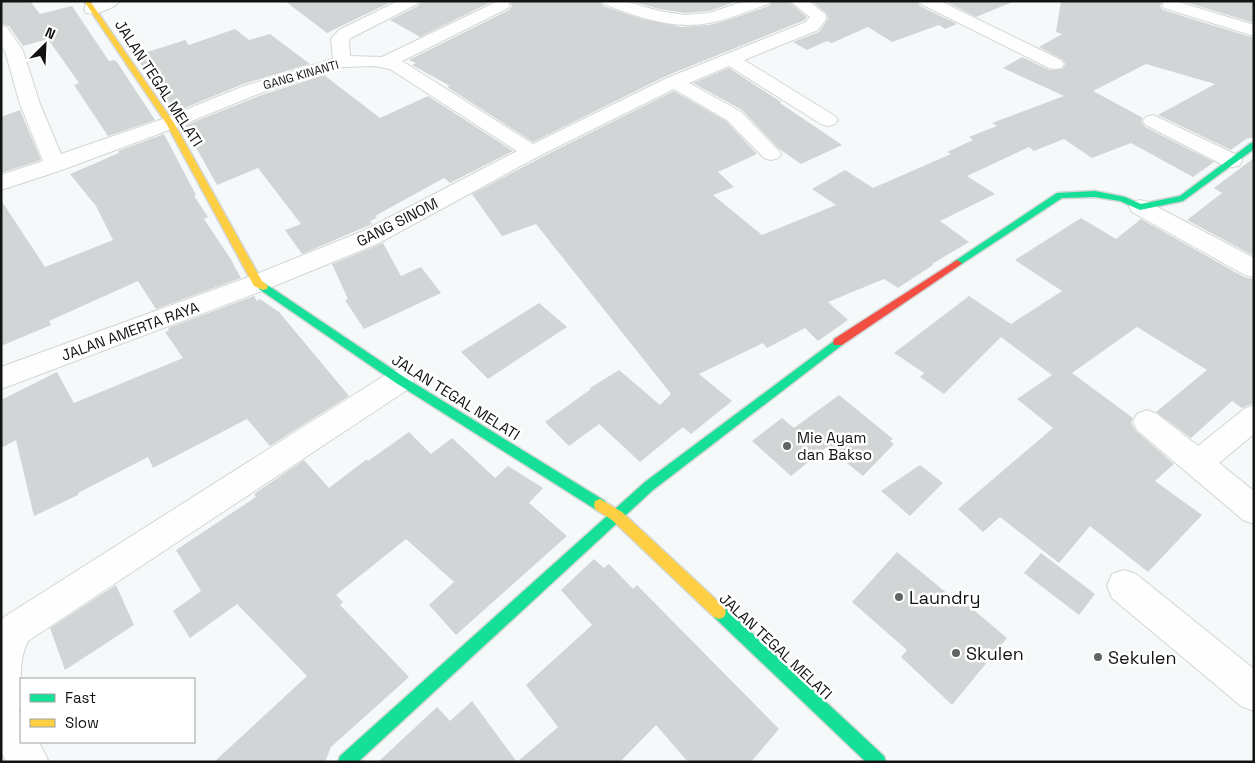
<svg xmlns="http://www.w3.org/2000/svg" width="1255" height="763" font-family="'Space Grotesk',sans-serif">
  <rect width="100%" height="100%" fill="#f5f9fa"/>
  <path fill="#d2d5d6" d="M1,1H30L40,14L72,6L109,61L114,60L117,62L155,120L108,136L74,85L79,83L48,39L23,46L9,26L1,24Z
    M285,1H393L327,33Z
    M421,1H493L420,37L390,20L418,6Z
    M510,1H600L603,6L642,19L682,27L709,25L724,21L769,6L772,1H788L807,17L805,20L666,76L533,142L447,87L450,86L412,65L416,63L409,60L509,10L512,6Z
    M632,1H738L709,11L685,13L659,9Z
    M812,1H917L920,6L957,24L945,29L939,25L892,42L868,27L832,43L827,41L807,50L793,42L819,32L828,19L827,14Z
    M945,1H1010V3L976,17Z
    M1061,1H1162L1160,6L1163,10L1254,38V137L1246,139L1231,150L1158,115L1215,84L1146,64L1093,91L1143,118L1141,121L1145,127L1214,162L1193,177L1131,143L1092,158L1064,139L1034,151L1029,147L967,176L995,194L940,221L969,242L932,264L933,265L898,288L884,279L828,302L848,320L818,341L805,328L767,348L763,343L699,374L732,401L691,434L683,427L640,462L599,424L569,446L545,422L591,389L590,388L619,370L660,405L671,394L536,224L502,236L472,194L540,158L674,91L726,121L757,154L718,172L734,187L713,195L762,235L836,205L812,189L845,170L873,188L951,154L947,152L973,140L969,137L997,126L992,123L1064,96L1003,68L1022,57L1049,70L1062,69L1066,64L1062,59L1039,47L1062,34L1056,32Z
    M1182,1H1254V23Z
    M235,29L249,40L270,34L310,64L243,84L175,112L135,56L185,40L189,45Z
    M729,68L781,102L780,103L842,145L801,164L778,148L742,110L693,83Z
    M324,75L380,118L428,96L513,151L450,183L444,178L375,216L377,218L370,221L372,224L302,254L285,230L301,224L258,168L217,185L184,126L259,96Z
    M20,110L41,160L1,173V117Z
    M164,134L196,195L194,196L208,217L204,219L230,258L241,278L156,309L138,281L49,321L51,325L1,346V200L45,267L113,240L96,206L70,174L119,153L118,151Z
    M1254,158V256L1187,220L1222,193L1214,188Z
    M1081,218L1116,239L1141,219L1244,277L1254,279V403L1242,408L1232,401L1191,438L1156,412L1207,370L1137,327L1072,373L1133,418L1131,423L1136,431L1174,464L1155,481L1202,515L1148,572L1090,526L1059,563L1000,517L983,532L958,509L1053,428L1017,399L1052,375L1001,337L944,394L920,377L924,373L894,353L969,296L1011,324L1062,291L1015,260Z
    M383,243L401,276L421,267L441,293L364,329L345,300L348,299L332,264Z
    M254,296L257,301L260,299L279,312L349,396L270,446L247,419L153,468L148,457L78,493V495L34,516L16,440L1,448V400L57,372L74,403L183,358L165,332L169,331L168,328Z
    M539,303L567,327L488,379L461,352Z
    M839,395L893,439L890,441L894,444L863,476L827,447L791,476L752,441L782,418L794,428Z
    M409,432L431,454L452,438L495,478L508,466L543,488L529,503L567,536L456,635L429,605L454,582L406,539L336,595L343,602L340,605L409,677L331,747L325,762H214L307,676L237,604L190,638L173,611L201,591L176,550L256,497L254,494L304,460L329,488L367,459L368,461Z
    M920,465L943,483L910,516L881,491Z
    M897,552L954,599L957,596L1007,638L952,705L901,657L907,650L852,602Z
    M1041,553L1095,594L1079,615L1024,573Z
    M594,559L604,568L609,564L633,589L637,585L779,729L751,762H688L656,725L620,762H517L558,727L526,685L592,625L561,590Z
    M116,585L134,625L65,670L50,628Z
    M472,701L517,762H378L437,707L450,721Z"/>
  <g fill="none" stroke-linecap="round" stroke-linejoin="round">
    <defs>
      <path id="street" d="M97,1H120C113,9 96,15 86,13L84,9L86,5Z
        M398,1H419L417,4L351,38L349,40L350,56L382,57L496,2H508L510,5L508,8L402,61L533,144L667,78L806,22L810,17L790,1H809L826,15V19L818,30L744,60L835,116L838,120L835,124L828,126L821,124L729,66L689,83L741,112L778,150L781,154L778,158L771,160L764,158L727,120L674,89L539,156L379,243L267,289L1,389V367L249,277L363,231L517,151L390,69L374,66L343,67L258,94L177,127L62,170L1,190V175L43,161L20,104L5,51L1,45V26L7,27L23,51L40,104L61,154L163,119L244,86L333,59L331,39L339,30Z
        M602,1H625L659,11L685,15L709,13L745,1H770L768,4C748,11 729,19 709,23C674,30 637,17 604,4Z
        M919,1H940L1061,60L1064,64L1061,68L1055,69L1049,68L921,4Z
        M1175,1L1254,25V36L1164,8L1162,5L1164,2Z
        M1153,115L1239,156L1242,161L1239,166L1232,167L1225,166L1146,125L1143,121L1146,117Z
        M1140,200L1148,202L1254,258V277L1245,275L1132,212L1129,207L1132,202Z
        M400,369L410,372L414,380L410,388L28,641C16,664 24,689 19,712L21,716V742H39L49,762H7L1,753V621L4,617L390,372Z
        M1254,405V434L1219,463L1254,491V524L1243,520L1137,430L1133,422L1137,414L1147,410L1157,414L1198,446L1244,409Z
        M1124,570L1136,574L1254,669V711L1241,706L1112,598L1107,586L1112,574Z"/>
      <path id="fast" d="M1251,143H1254V149L1183,201L1140,210L1120,201L1095,197L1062,198L960,265H954L952,263L1057,193L1095,191L1125,197L1141,204L1180,196Z
        M263,282L404,377L605,501L606,505L605,509L600,511L595,509L396,383L259,289L258,286Z
        M838,338L842,339L843,342L842,345L653,490L358,762H338L340,756L645,482Z
        M719,605L724,607L884,756L886,762H866L714,617L712,612L714,607Z"/>
      <path id="slow" d="M84,1H90L174,123L262,281L268,286L267,289L263,290L254,286L166,123Z
        M600,499L622,512L724,607L726,612L724,617L719,619L714,617L612,520L595,509L594,505L595,501Z"/>
      <path id="jam" d="M957,260L962,263L960,265L842,345H834L833,342L834,339Z"/>
    </defs>
    <use href="#street" stroke="#d3d6d7" stroke-width="2"/>
    <use href="#fast" stroke="#d3d6d7" stroke-width="3"/>
    <use href="#slow" stroke="#d3d6d7" stroke-width="3"/>
    <use href="#jam" stroke="#d3d6d7" stroke-width="3"/>
    <use href="#street" fill="#fefefe" fill-rule="evenodd"/>
    <use href="#fast" fill="#16e098" fill-rule="evenodd"/>
    <use href="#slow" fill="#ffcf43" fill-rule="evenodd"/>
    <use href="#jam" fill="#f24e42" fill-rule="evenodd"/>
  </g>
  <g fill="#616464" stroke="#fff" stroke-width="2">
    <circle cx="787" cy="446" r="5"/>
    <circle cx="899" cy="597" r="5"/>
    <circle cx="956" cy="653" r="5"/>
    <circle cx="1098" cy="657" r="5"/>
  </g>
  <g text-anchor="middle" dominant-baseline="central" stroke-width="5" stroke-linejoin="round" paint-order="stroke">
    <g font-size="12" fill="#121414" stroke="#fff">
      <text transform="translate(301 75) rotate(-16)">GANG KINANTI</text>
    </g>
    <g font-size="15" fill="#121414" stroke="#fff">
      <text transform="translate(159 83) rotate(57)">JALAN TEGAL MELATI</text>
      <text transform="translate(397 222) rotate(-27)">GANG SINOM</text>
      <text transform="translate(130 331) rotate(-20)">JALAN AMERTA RAYA</text>
      <text transform="translate(456 397) rotate(32)">JALAN TEGAL MELATI</text>
      <text transform="translate(776 646) rotate(43)">JALAN TEGAL MELATI</text>
    </g>
    <g font-size="15" fill="#121414" stroke="#fff" text-anchor="start">
      <text x="797" y="437">Mie Ayam<tspan x="797" dy="17">dan Bakso</tspan></text>
    </g>
    <g font-size="18" fill="#121414" stroke="#fff" text-anchor="start">
      <text x="909" y="597">Laundry</text>
      <text x="966" y="653">Skulen</text>
      <text x="1108" y="657">Sekulen</text>
    </g>
  </g>
  <rect width="1255" height="763" fill="none" stroke="#121414" stroke-width="5"/>
  <rect x="20" y="678" width="175" height="65" fill="#ffffff" stroke="#a0a1a1"/>
  <rect x="30" y="694" width="25" height="8" fill="#16e098" stroke="#a0a1a1"/>
  <text x="65" y="703" font-size="15" fill="#121414">Fast</text>
  <rect x="30" y="719" width="25" height="8" fill="#ffcf43" stroke="#a0a1a1"/>
  <text x="65" y="728" font-size="15" fill="#121414">Slow</text>
  <g transform="translate(45 45) rotate(24)" stroke="#ffffff" stroke-width="4" paint-order="stroke">
  <path d="M0-4L9 19L0 12L-9 19Z" fill="#121414"/>
  <text y="-8" font-size="14" font-weight="bold" text-anchor="middle" fill="#121414">N</text>
  </g>
</svg>
